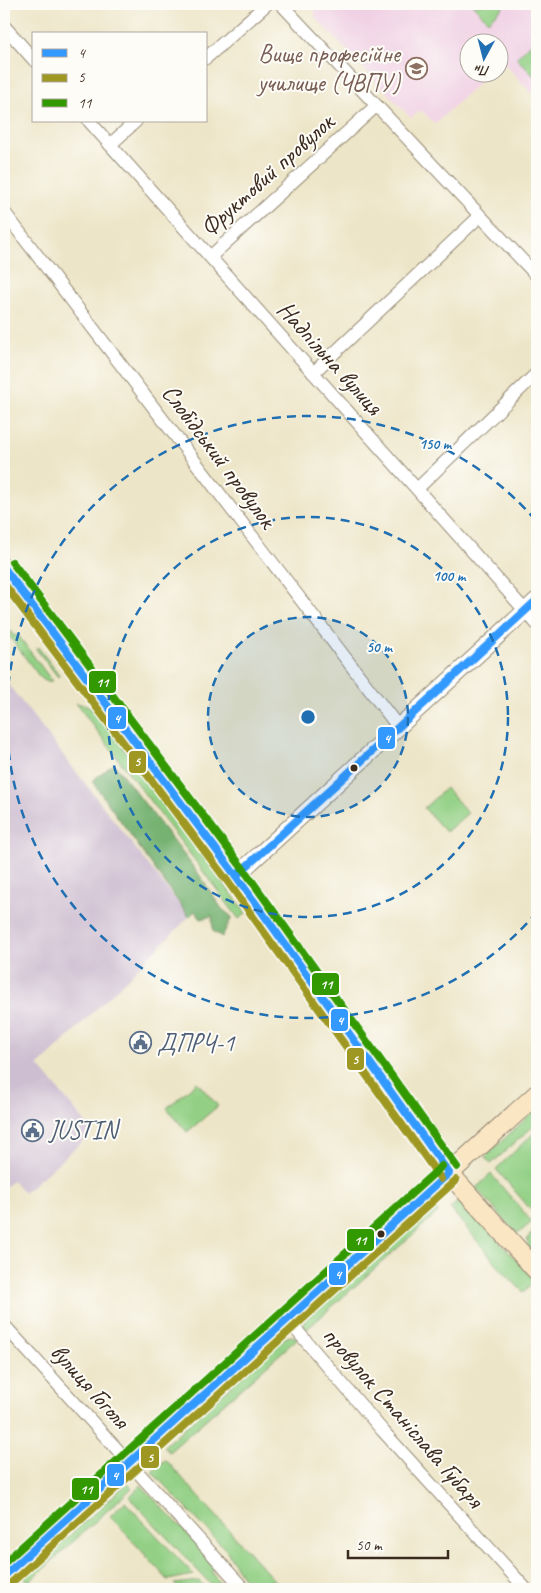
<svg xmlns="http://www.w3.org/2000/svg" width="541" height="1593" font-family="Caveat,sans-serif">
  <rect width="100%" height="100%" fill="#fdfcf7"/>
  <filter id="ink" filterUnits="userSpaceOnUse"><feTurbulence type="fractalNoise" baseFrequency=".02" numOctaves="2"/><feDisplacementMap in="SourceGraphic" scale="10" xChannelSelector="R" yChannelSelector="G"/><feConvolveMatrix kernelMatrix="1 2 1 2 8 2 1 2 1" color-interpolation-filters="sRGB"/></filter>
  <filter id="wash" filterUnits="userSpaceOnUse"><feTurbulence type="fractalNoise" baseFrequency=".0096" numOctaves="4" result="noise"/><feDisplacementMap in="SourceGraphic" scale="20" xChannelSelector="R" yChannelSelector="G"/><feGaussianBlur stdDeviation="1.12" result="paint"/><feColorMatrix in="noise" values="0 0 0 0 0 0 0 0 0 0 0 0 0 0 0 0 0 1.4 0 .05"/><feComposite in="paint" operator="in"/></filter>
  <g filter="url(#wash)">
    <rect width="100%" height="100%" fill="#ede5c7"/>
    <path fill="#f0d0e4" d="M312,4H537V99L502,61L499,63L498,42H468V72L489,73L435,124L421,110L411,118L315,17V8Z"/>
    <path fill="#cebed1" d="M4,679L189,917L52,1053L38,1065L93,1132L24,1193L13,1180L4,1188Z"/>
    <path fill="#93d085" stroke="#677d52" d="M472,4H506L488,21Z
      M537,37V79L516,58Z
      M4,622L14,636L18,635L52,681H45L39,676L4,629Z
      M38,647L59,675L58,677L36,649Z
      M76,703L89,706L107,726L246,913L239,919Z
      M446,788L468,813L446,832L424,808Z
      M197,1082L218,1106L187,1132L167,1108Z
      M537,1108V1123L491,1164L485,1157Z
      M535,1132L537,1135V1217L496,1169Z
      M491,1174L532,1222L520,1232H515L476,1188Z
      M458,1202L465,1205L536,1281L523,1292L497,1265L450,1208Z
      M432,1204L438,1212L306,1330L303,1325L305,1319Z
      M537,1229V1257C531,1250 526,1247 528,1237Z
      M292,1336L298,1338L169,1452L164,1446L285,1337Z
      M165,1460H166L282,1589H254L242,1577L227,1551L152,1472Z
      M127,1483L132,1488L29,1582L24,1577Z
      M141,1485L217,1565L211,1572L225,1589H215L129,1497Z
      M125,1502L194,1575L168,1580L110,1516Z
      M199,1581L207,1589H179L174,1584Z"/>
    <path fill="#76b272" stroke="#586e48" d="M115,765L198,873L222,909L232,917L222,937L213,931L212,916L201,919L195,911L189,917L92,781L111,766Z"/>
  </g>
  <g filter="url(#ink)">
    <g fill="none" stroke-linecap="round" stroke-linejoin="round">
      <defs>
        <path id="minor" d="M281,4L537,276
          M4,26L34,60
          M206,58L267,4
          M89,121L537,624
          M110,145L136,121
          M4,212L399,728
          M210,257L376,106
          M313,373L480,216
          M417,489L537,373
          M287,1319L382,1430L526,1589
          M4,1325L244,1589"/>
        <path id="tertiary" d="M236,876L537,600"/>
        <path id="secondary" d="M4,568L236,876L449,1173L537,1271
          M4,1576L537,1094"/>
      </defs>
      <use href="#minor" stroke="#948872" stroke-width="14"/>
      <use href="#tertiary" stroke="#948872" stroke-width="18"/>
      <use href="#secondary" stroke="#948872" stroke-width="21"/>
      <use href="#minor" stroke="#fff" stroke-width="12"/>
      <use href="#tertiary" stroke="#fff" stroke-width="16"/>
      <use href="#secondary" stroke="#fbe6c4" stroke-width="19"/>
      <defs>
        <path id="bus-1" d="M4,568L236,876L449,1173
          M236,876L537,600
          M4,1576L449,1173"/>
        <path id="bus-2" d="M4,584L228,882L441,1179
          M11,1583L456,1180"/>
        <path id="bus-3" d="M12,562L244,870L457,1167
          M4,1563L442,1166"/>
      </defs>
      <use href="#bus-1" stroke="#fdfcf7" stroke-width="11"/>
      <use href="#bus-2" stroke="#fdfcf7" stroke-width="11"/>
      <use href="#bus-3" stroke="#fdfcf7" stroke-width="11"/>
      <use href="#bus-1" stroke="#39f" stroke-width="8"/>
      <use href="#bus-2" stroke="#9e9823" stroke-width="8"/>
      <use href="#bus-3" stroke="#390" stroke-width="8"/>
    </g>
  </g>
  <circle cx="308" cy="717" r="100" fill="#1f6fb2" fill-opacity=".12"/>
  <g fill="none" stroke="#1f6fb2" stroke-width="2.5" stroke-dasharray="9 6">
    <circle cx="308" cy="717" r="100"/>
    <circle cx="308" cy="717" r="200"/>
    <path d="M537 912A301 301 0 1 1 537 522"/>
  </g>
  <defs>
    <symbol id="university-ring" viewBox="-11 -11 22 22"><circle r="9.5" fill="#fdfcf7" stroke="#8d6e63" stroke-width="1.5"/><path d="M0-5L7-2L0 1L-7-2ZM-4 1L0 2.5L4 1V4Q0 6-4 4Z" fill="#8d6e63"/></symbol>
    <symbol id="civic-ring" viewBox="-11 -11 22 22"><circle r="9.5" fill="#fdfcf7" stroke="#5c6f8a" stroke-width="1.5"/><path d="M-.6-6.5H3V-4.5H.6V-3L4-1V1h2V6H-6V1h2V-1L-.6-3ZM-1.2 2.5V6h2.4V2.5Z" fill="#5c6f8a"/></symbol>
  </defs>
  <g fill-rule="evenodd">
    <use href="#university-ring" x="404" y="56" width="25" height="25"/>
    <use href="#civic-ring" x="128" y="1030" width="25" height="25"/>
    <use href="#civic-ring" x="20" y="1118" width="25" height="25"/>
  </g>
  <g fill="#3b2a1e" stroke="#fdfcf7" stroke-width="2">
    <circle cx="354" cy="768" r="4.5"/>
    <circle cx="381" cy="1234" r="4.5"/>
  </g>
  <g text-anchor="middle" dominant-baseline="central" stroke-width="4" stroke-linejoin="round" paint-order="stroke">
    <g font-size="25" fill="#785e54" stroke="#fdfcf7" text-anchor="end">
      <text x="400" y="54">Вище професійне<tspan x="400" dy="29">училище (ЧВПУ)</tspan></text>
    </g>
    <g font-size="25" fill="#3b2a1e" stroke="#fdfcf7">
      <text transform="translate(267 175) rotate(-42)">Фруктовий провулок</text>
      <text transform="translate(330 358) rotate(48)">Надпільна вулиця</text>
      <text transform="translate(219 456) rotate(53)">Слобідський провулок</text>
      <text transform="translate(90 1386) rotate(48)">вулиця Гоголя</text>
      <text transform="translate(403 1417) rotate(49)">провулок Станіслава Губаря</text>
    </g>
    <g font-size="25" fill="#4e5e75" stroke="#fdfcf7" text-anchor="start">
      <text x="157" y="1043">ДПРЧ-1</text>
      <text x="49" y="1130">JUSTIN</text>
    </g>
  </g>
  <circle cx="308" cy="717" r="8" fill="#1f6fb2" stroke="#fdfcf7" stroke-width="2.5"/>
  <g font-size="15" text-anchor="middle" font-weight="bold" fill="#1f6fb2" stroke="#fdfcf7" stroke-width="4" stroke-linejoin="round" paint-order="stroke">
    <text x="435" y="449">150 m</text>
    <text x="449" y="581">100 m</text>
    <text x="379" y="652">50 m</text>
  </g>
  <g stroke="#fdfcf7" stroke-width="2">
    <rect x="88" y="670" width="29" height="24" rx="5" fill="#390"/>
    <rect x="107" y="706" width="20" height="24" rx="5" fill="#39f"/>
    <rect x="377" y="726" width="19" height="24" rx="5" fill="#39f"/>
    <rect x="128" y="750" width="19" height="24" rx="5" fill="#9e9823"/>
    <rect x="311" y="972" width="29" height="24" rx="5" fill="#390"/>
    <rect x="330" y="1008" width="19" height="24" rx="5" fill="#39f"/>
    <rect x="346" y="1047" width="19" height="24" rx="5" fill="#9e9823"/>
    <rect x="346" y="1228" width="29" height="24" rx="5" fill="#390"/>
    <rect x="328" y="1262" width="19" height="24" rx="5" fill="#39f"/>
    <rect x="140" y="1445" width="20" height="24" rx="5" fill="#9e9823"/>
    <rect x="106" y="1463" width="19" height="24" rx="5" fill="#39f"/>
    <rect x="71" y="1477" width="29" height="24" rx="5" fill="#390"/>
  </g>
  <g font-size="14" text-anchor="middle" font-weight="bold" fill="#fff">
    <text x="102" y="687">11</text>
    <text x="117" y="723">4</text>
    <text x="387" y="743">4</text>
    <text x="137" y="766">5</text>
    <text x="326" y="989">11</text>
    <text x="340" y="1025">4</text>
    <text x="355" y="1064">5</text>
    <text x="360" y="1245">11</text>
    <text x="338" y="1279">4</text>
    <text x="150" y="1462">5</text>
    <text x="115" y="1480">4</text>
    <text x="86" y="1494">11</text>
  </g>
  <rect width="541" height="1593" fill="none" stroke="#fdfcf7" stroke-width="20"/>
  <rect x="32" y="32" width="175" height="90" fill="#fdfcf7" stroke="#afa8a0"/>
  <rect x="42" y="49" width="25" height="8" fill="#3399ff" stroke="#afa8a0"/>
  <text x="78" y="58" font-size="15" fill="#3b2a1e">4</text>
  <rect x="42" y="74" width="25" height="8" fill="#9e9823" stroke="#afa8a0"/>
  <text x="78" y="82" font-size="15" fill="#3b2a1e">5</text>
  <rect x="42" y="99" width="25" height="8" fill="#339900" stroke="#afa8a0"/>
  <text x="78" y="108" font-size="15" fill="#3b2a1e">11</text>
  <g transform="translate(484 58) rotate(187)"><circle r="24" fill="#fdfcf7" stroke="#afa8a0"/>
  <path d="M0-4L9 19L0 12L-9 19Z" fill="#1f6fb2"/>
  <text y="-8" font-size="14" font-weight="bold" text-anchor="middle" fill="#3b2a1e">Пн</text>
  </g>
  <path d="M348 1550v8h100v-8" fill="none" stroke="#3b2a1e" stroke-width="2.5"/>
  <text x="356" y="1550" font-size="15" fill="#3b2a1e" stroke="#fdfcf7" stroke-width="4" paint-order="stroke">50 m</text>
</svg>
